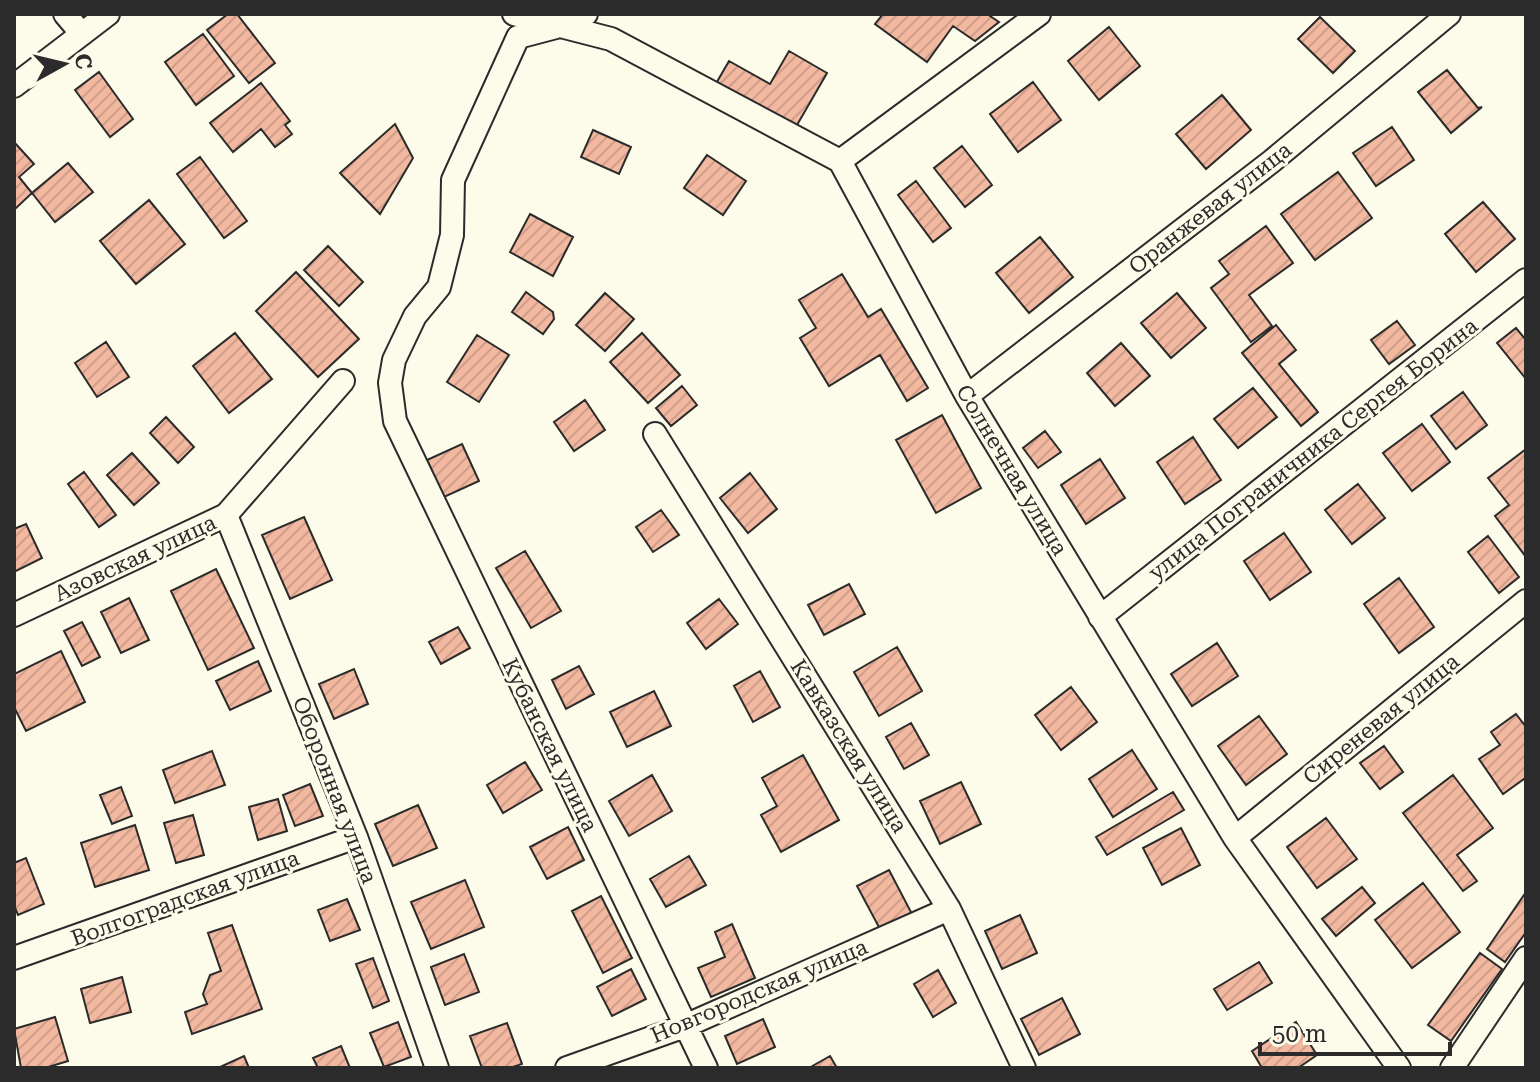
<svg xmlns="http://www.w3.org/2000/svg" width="1540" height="1082" font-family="'Roboto Serif',serif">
  <defs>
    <pattern id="building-hatch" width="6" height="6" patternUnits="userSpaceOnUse" patternTransform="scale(2)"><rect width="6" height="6" fill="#f2b8a0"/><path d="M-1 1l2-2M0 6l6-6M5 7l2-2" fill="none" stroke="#d09e8a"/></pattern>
  </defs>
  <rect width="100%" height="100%" fill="#fdfbea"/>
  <path fill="url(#building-hatch)" stroke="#2b2b2b" stroke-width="2" d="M228,14H237L275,63L249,83L207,30Z
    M883,14H987L999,22L975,41L953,26L927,62L875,24Z
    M1320,17L1355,51L1333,73L1298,39Z
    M1109,27L1140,66L1099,100L1068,61Z
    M203,34L234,76L196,105L165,62Z
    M789,51L827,73L793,132L714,87L729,61L770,84Z
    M1447,70L1478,108L1482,107L1451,133L1418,92Z
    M99,72L133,119L110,137L75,90Z
    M1033,82L1061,120L1018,152L990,114Z
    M261,83L290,121L285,125L292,134L275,147L261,129L233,152L210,123Z
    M1222,95L1251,130L1206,169L1176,134Z
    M395,124L413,158L380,214L340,173Z
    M1392,127L1414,160L1376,186L1353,153Z
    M593,130L631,147L619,174L581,157Z
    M14,142L34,164L19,177L32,193L14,210Z
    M962,146L992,185L965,207L934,168Z
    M707,155L746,181L723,215L684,188Z
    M200,157L247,221L224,238L177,174Z
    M68,163L93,192L55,222L32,193Z
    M1338,172L1372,218L1315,260L1281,214Z
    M916,181L951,228L933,242L898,195Z
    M149,200L185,244L136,284L100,241Z
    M1483,202L1515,239L1476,272L1445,234Z
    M530,214L573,237L553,276L510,252Z
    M1266,226L1293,263L1249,295L1272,326L1251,342L1211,288L1229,274L1219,261Z
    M1040,237L1073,277L1029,313L996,273Z
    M328,246L363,282L339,306L304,270Z
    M296,272L359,339L318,377L256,311Z
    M842,274L868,317L881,309L928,388L907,401L880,355L829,386L800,338L816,328L799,300Z
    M526,292L553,312L554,319L543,334L512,312Z
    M605,293L634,319L605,351L576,325Z
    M1177,293L1206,328L1171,358L1141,323Z
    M1397,321L1415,345L1389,364L1371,340Z
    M1276,325L1296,350L1279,364L1318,412L1301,426L1242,353Z
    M1516,328L1526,340V379L1497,343Z
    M235,333L272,379L229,413L193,366Z
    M642,333L680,375L648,403L610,362Z
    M477,335L509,355L479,402L447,382Z
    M106,342L129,377L97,397L75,363Z
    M1121,343L1150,376L1115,406L1087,373Z
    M682,386L697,405L671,426L656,408Z
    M1253,388L1277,417L1238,448L1214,419Z
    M1463,392L1487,425L1456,449L1431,416Z
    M585,400L605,430L574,451L554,422Z
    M942,415L981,488L936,513L896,440Z
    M166,417L194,447L178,463L150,433Z
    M1422,424L1450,462L1412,491L1383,453Z
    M1045,431L1061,452L1038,468L1023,448Z
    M1193,437L1221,480L1185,504L1157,462Z
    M462,444L479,481L444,497L427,460Z
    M1526,449V557L1495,516L1509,505L1488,478Z
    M132,453L159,483L134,505L107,475Z
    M1100,459L1125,498L1086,524L1061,485Z
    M84,472L116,515L99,527L68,484Z
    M750,473L777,509L748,533L720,498Z
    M1358,484L1385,518L1352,544L1325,510Z
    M661,510L679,535L653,552L636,527Z
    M304,517L332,580L290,599L262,535Z
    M26,524L42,558L14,572V529Z
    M1284,533L1311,572L1270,600L1244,561Z
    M1488,536L1519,577L1499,593L1468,552Z
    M525,551L561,611L531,628L496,568Z
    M216,569L254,648L208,670L171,591Z
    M1399,578L1434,627L1399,653L1364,604Z
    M849,584L865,614L824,635L808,605Z
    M129,598L149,640L121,653L101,612Z
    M719,599L738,624L706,649L687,623Z
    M82,622L100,657L82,666L64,631Z
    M458,627L470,648L441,664L429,642Z
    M1217,643L1238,676L1192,706L1171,674Z
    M897,647L922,691L879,716L854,672Z
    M61,651L85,702L26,731L14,707V674Z
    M258,661L271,691L230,710L216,681Z
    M579,666L594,694L566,709L552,680Z
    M354,669L368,704L334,719L319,684Z
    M760,671L780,707L753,722L734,686Z
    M1071,687L1097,722L1061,750L1035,715Z
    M654,691L671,726L627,747L610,712Z
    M1516,714L1526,727V782L1524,779L1503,794L1479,759L1500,745L1491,732Z
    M1259,716L1287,754L1246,785L1218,746Z
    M911,723L929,755L904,769L886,737Z
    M1384,746L1403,772L1380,789L1360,763Z
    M1132,750L1157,789L1113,817L1089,779Z
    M212,751L225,785L175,803L163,770Z
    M803,755L839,820L781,852L761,815L777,806L762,778Z
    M525,762L542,790L503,813L487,785Z
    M652,775L672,811L629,836L609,801Z
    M1453,775L1493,828L1457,855L1477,881L1463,891L1403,813Z
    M961,782L981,824L940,844L920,801Z
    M310,784L323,816L295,826L283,795Z
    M121,787L132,816L112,824L100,795Z
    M1173,792L1184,810L1107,855L1096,837Z
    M278,799L287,831L258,840L249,807Z
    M418,805L437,848L393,866L375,824Z
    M193,815L204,855L176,863L164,823Z
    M1326,818L1357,859L1317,888L1287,847Z
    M135,825L149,870L95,887L81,843Z
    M568,827L584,860L547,879L530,847Z
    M1181,828L1200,865L1162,885L1143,848Z
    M689,856L706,885L666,907L650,879Z
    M26,858L44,904L18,915L14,905V863Z
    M889,870L912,914L881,931L857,886Z
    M465,880L484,927L431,949L411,902Z
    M1423,883L1460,932L1412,968L1375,920Z
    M1362,887L1375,903L1336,936L1322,919Z
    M1526,892V932L1505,962L1487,949Z
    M601,896L632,958L603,973L572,911Z
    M347,899L360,930L330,941L318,910Z
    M1020,915L1037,953L1002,969L985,931Z
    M732,924L755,978L711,997L698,968L725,957L715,932Z
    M232,925L262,1009L192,1034L185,1012L207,1004L203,994L210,975L221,971L208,933Z
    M1480,953L1502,969L1451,1041L1428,1025Z
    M464,954L479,992L445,1005L431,967Z
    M373,958L389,1001L373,1008L356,964Z
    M1259,962L1272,983L1227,1010L1214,989Z
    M631,969L646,999L612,1016L597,987Z
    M938,970L956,1003L933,1017L914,984Z
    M122,977L131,1012L90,1023L81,989Z
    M1062,998L1080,1034L1039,1055L1021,1019Z
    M55,1017L68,1061L45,1068H21L14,1029Z
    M763,1019L775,1047L737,1064L725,1036Z
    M398,1022L411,1057L384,1067L370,1033Z
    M1296,1022L1317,1055L1298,1068H1262L1252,1051Z
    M507,1023L522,1064L510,1068H482L470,1036Z
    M341,1046L350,1068H318L313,1058Z
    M244,1056L249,1068H218Z
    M830,1056L837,1068H809Z"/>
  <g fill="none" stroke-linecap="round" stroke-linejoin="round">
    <defs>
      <path id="minor" d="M65,14L82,34
        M514,14L611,39L840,161L967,396L1235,838L1399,1068
        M586,14L556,27L518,37L453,180L452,235L439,287L415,316L394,360L390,383L395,421L706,1068
        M14,86L108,14
        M840,161L1039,14
        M967,396L1272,161L1449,14
        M655,434L949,909L1024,1068
        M226,515L356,837L437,1068
        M14,615L226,515L343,381
        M1100,617L1526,280
        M1235,838L1526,601
        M14,958L356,837
        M567,1068L685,1026L949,909
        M1452,1068L1526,958"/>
    </defs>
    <use href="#minor" stroke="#2b2b2b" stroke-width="26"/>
    <use href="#minor" stroke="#fdfbea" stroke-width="22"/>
  </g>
  <g text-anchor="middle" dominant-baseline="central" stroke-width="6" stroke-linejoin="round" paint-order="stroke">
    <g font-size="22" fill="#2b2b2b" stroke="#fdfbea">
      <text transform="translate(1210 208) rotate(-38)">Оранжевая улица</text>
      <text transform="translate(1313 449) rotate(-38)">улица Пограничника Сергея Борина</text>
      <text transform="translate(1012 470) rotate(59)">Солнечная улица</text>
      <text transform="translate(135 558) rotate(-25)">Азовская улица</text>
      <text transform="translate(1381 719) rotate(-39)">Сиреневая улица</text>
      <text transform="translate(550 745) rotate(64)">Кубанская улица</text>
      <text transform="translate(849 746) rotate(58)">Кавказская улица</text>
      <text transform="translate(335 790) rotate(69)">Оборонная улица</text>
      <text transform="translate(185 898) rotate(-20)">Волгоградская улица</text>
      <text transform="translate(759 991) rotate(-23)">Новгородская улица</text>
    </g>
  </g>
  <rect width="1540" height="1082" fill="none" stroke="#2b2b2b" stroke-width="32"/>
  <g transform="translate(64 64) rotate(82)" stroke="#fdfbea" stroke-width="6" paint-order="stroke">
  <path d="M0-6L14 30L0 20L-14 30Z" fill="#2b2b2b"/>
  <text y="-12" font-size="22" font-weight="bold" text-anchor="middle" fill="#2b2b2b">С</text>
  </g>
  <path d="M1260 1042v12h190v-12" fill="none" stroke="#2b2b2b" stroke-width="4"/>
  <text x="1272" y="1042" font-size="24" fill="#2b2b2b" stroke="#fdfbea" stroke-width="6" paint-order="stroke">50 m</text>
</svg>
